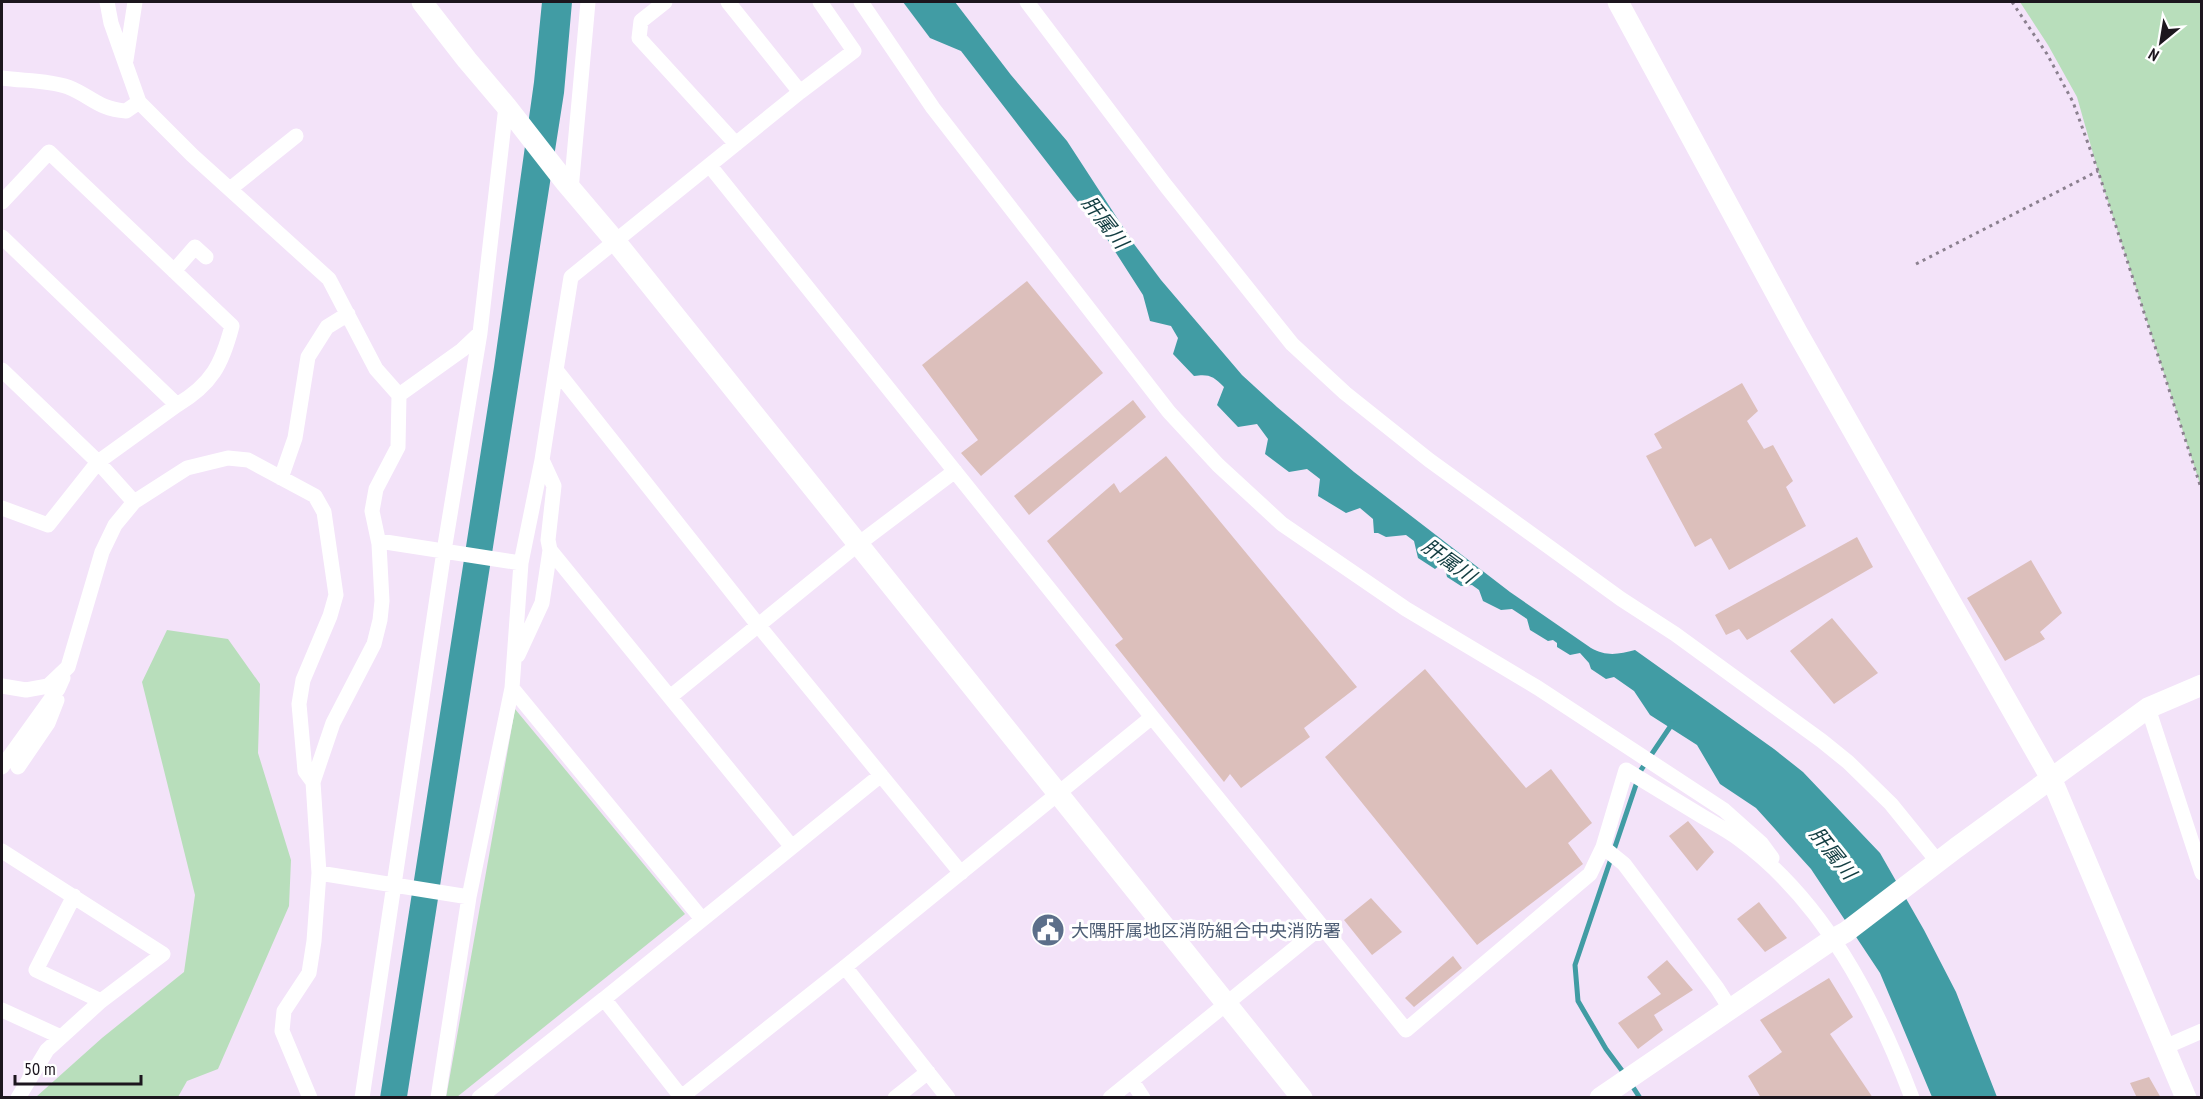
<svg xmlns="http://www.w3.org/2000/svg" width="2203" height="1099" font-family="'PT Sans Narrow','Noto Sans JP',sans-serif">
  <rect width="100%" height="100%" fill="#f3e3f9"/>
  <path fill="#b8debb" d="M2020,2H2201V487L2098,171L2077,97L2048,45Z
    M167,630L228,639L260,684L258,753L291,860L289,906L218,1069L187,1081L178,1097H36L102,1038L184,972L195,895L142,682Z
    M515,709L685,914L457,1097L446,1098Z"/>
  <path fill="#419ca4" d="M542,2H572L564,93L407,1097L380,1098L494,367L534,82Z
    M903,2H955L1011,75L1067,141L1134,244L1161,280L1242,375L1277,407L1354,472L1510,592L1591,648C1607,657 1619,654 1635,650L1774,749L1803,772L1880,853L1924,930L1956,992L1997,1097H1932L1880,973L1811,869L1756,808L1720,784L1697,745L1650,715L1634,691L1614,677L1606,679L1591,669L1589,663L1580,653L1570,655L1557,647V643L1553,640L1548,641L1530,630L1527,619L1512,609L1501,610L1483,601L1479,590L1472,585L1461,586L1447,577L1445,568L1440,565L1435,569L1418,558L1414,541L1406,535L1386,537L1378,533H1374L1373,519L1360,508L1346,513L1318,496L1320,479L1307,469L1289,472L1265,454L1268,439L1257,424L1238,427L1217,405L1224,387C1213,376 1209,374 1194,376L1173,354L1178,338L1171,326L1150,321L1143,295L1100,228L1073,196L961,51L930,38Z"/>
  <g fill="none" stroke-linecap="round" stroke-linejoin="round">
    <path stroke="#419ca4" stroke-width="5" d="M1626,1076L1606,1049L1578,1001L1575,965L1641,770L1672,724
      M1631,1084L1640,1098"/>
  </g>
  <path fill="#dcbfbb" d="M1027,281L1103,373L981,476L961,453L978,440L922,365Z
    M1742,383L1758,411L1747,421L1764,449L1773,445L1793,481L1786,487L1806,526L1729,570L1711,538L1695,547L1646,456L1662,448L1654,434Z
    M1133,400L1146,417L1029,515L1014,496Z
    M1166,456L1357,687L1304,728L1310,737L1241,788L1230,774L1224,782L1115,645L1123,639L1047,541L1114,483L1120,493Z
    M1857,537L1873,567L1747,640L1739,629L1726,635L1715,615Z
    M2031,560L2062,613L2040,632L2045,639L2005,661L1967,598Z
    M1832,618L1878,673L1834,704L1790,651Z
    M1425,669L1526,788L1551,769L1592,823L1568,843L1583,864L1477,945L1325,757Z
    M1688,821L1714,852L1697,871L1669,836Z
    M1371,898L1402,932L1372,955L1344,920Z
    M1759,902L1787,938L1765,952L1737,919Z
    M1453,956L1462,968L1414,1007L1405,998Z
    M1667,960L1693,990L1654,1015L1663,1030L1638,1049L1618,1023L1661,994L1647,977Z
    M1829,978L1853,1017L1830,1034L1873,1098H1761L1748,1076L1782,1052L1760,1020Z
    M2149,1077L2161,1098H2137L2130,1083Z"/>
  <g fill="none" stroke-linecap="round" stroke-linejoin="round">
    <path stroke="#8b808f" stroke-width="3" stroke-dasharray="3 4.5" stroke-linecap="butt" d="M2012,2L2047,54L2073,102L2098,171L2202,491
      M1916,264L2098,171"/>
    <path stroke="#fff" stroke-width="15" d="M107,2L111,23L139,102L192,155L329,279L376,369L399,395L398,447L376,489L372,511L379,544L382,601L380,620L374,644L333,723L313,782L319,873L314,941L309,973L284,1011L282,1031L310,1098
      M665,2L641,21L639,38L736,144
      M728,2L800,92L854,51L820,2
      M861,2L933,108L1169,412L1218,465L1282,524L1406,609L1538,688L1724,810L1761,843L1772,858
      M1027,2L1166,186L1292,344L1345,393L1429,460L1621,599L1675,634L1822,741L1848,762L1891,804L1938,862
      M126,60L135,2
      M2,78C23,81 48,80 68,87C91,96 98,109 126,111L139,102
      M800,92L571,277L556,370L758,625L961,873
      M710,166L1152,717L1406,1030L1590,874L1603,847L1626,770C1651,785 1675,800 1700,815C1713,823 1727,830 1739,839C1824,901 1876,1002 1912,1098
      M230,189L296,136
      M571,190L588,2
      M2,202L49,152L232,326C222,364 212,384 177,405
      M2,237L177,405L98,462L48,525L2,508
      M174,271L195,247L206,257
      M2,370L98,462L134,502
      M399,395L462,350L480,333
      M281,478L295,438L308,357L327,327L348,314
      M379,541L521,563
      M550,550L792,847
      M518,655L542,603L550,550L548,540L554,486L542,460
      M2,686L26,690L48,686L68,667L102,552L115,525L134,502L187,468L228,458L248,460L315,496L324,512L336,595L330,616L303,680L299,704L305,771L313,782
      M512,688L702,919
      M670,697L857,545L955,471
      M2148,708L2202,873
      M2,767L58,689L63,678
      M18,767L48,723L57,700
      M1603,847L1624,864L1717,988L1731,1010
      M2,851L163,954L101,1001L47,1050L18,1098
      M319,873L469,897
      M74,896L36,970L101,1001
      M845,967L948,1098
      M604,999L881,775
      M2,1010L61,1037
      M2165,1047L2202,1031
      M1132,1081L1143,1098
      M362,1098L444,551L480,333L506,106
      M438,1098L469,897L512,688L521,563L542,460L556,370
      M479,1098L604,999L682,1098
      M680,1098L845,967L1152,717
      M895,1098L928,1072
      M1110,1098L1321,927"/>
    <path stroke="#fff" stroke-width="21" d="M422,2L467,60L506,106L566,183L616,242L1302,1098
      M1618,2L1797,332L2052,780L2186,1098
      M1600,1098L1833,939L1846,932L1956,848L2148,708L2202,685"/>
  </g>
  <defs>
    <symbol id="civic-disc" viewBox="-11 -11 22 22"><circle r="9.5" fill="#5c6f8a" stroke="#fff"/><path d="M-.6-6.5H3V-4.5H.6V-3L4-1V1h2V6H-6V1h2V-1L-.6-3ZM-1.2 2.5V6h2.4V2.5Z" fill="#fff"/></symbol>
  </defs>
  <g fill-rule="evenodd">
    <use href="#civic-disc" x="1029" y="911" width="38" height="38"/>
  </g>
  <g text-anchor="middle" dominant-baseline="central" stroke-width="6" stroke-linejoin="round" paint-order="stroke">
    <g font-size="18" fill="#4e5e75" stroke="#fff" text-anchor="start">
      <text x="1071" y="930">大隅肝属地区消防組合中央消防署</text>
    </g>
    <g font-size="20" font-style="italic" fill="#123d41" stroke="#fff">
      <text transform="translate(1105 222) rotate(52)">肝属川</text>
      <text transform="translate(1449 561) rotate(36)">肝属川</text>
      <text transform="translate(1833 853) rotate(51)">肝属川</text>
    </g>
  </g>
  <rect width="2203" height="1099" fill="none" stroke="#1c161e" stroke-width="6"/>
  <g transform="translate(2161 42) rotate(210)" stroke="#ffffff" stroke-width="4.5" paint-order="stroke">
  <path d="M0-4.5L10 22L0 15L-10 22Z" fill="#1c161e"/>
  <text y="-9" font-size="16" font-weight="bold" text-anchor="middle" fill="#1c161e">N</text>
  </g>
  <path d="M15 1075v9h126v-9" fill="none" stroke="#1c161e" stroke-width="3"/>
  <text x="24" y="1075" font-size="18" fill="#1c161e" stroke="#ffffff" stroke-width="4.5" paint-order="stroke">50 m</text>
</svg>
